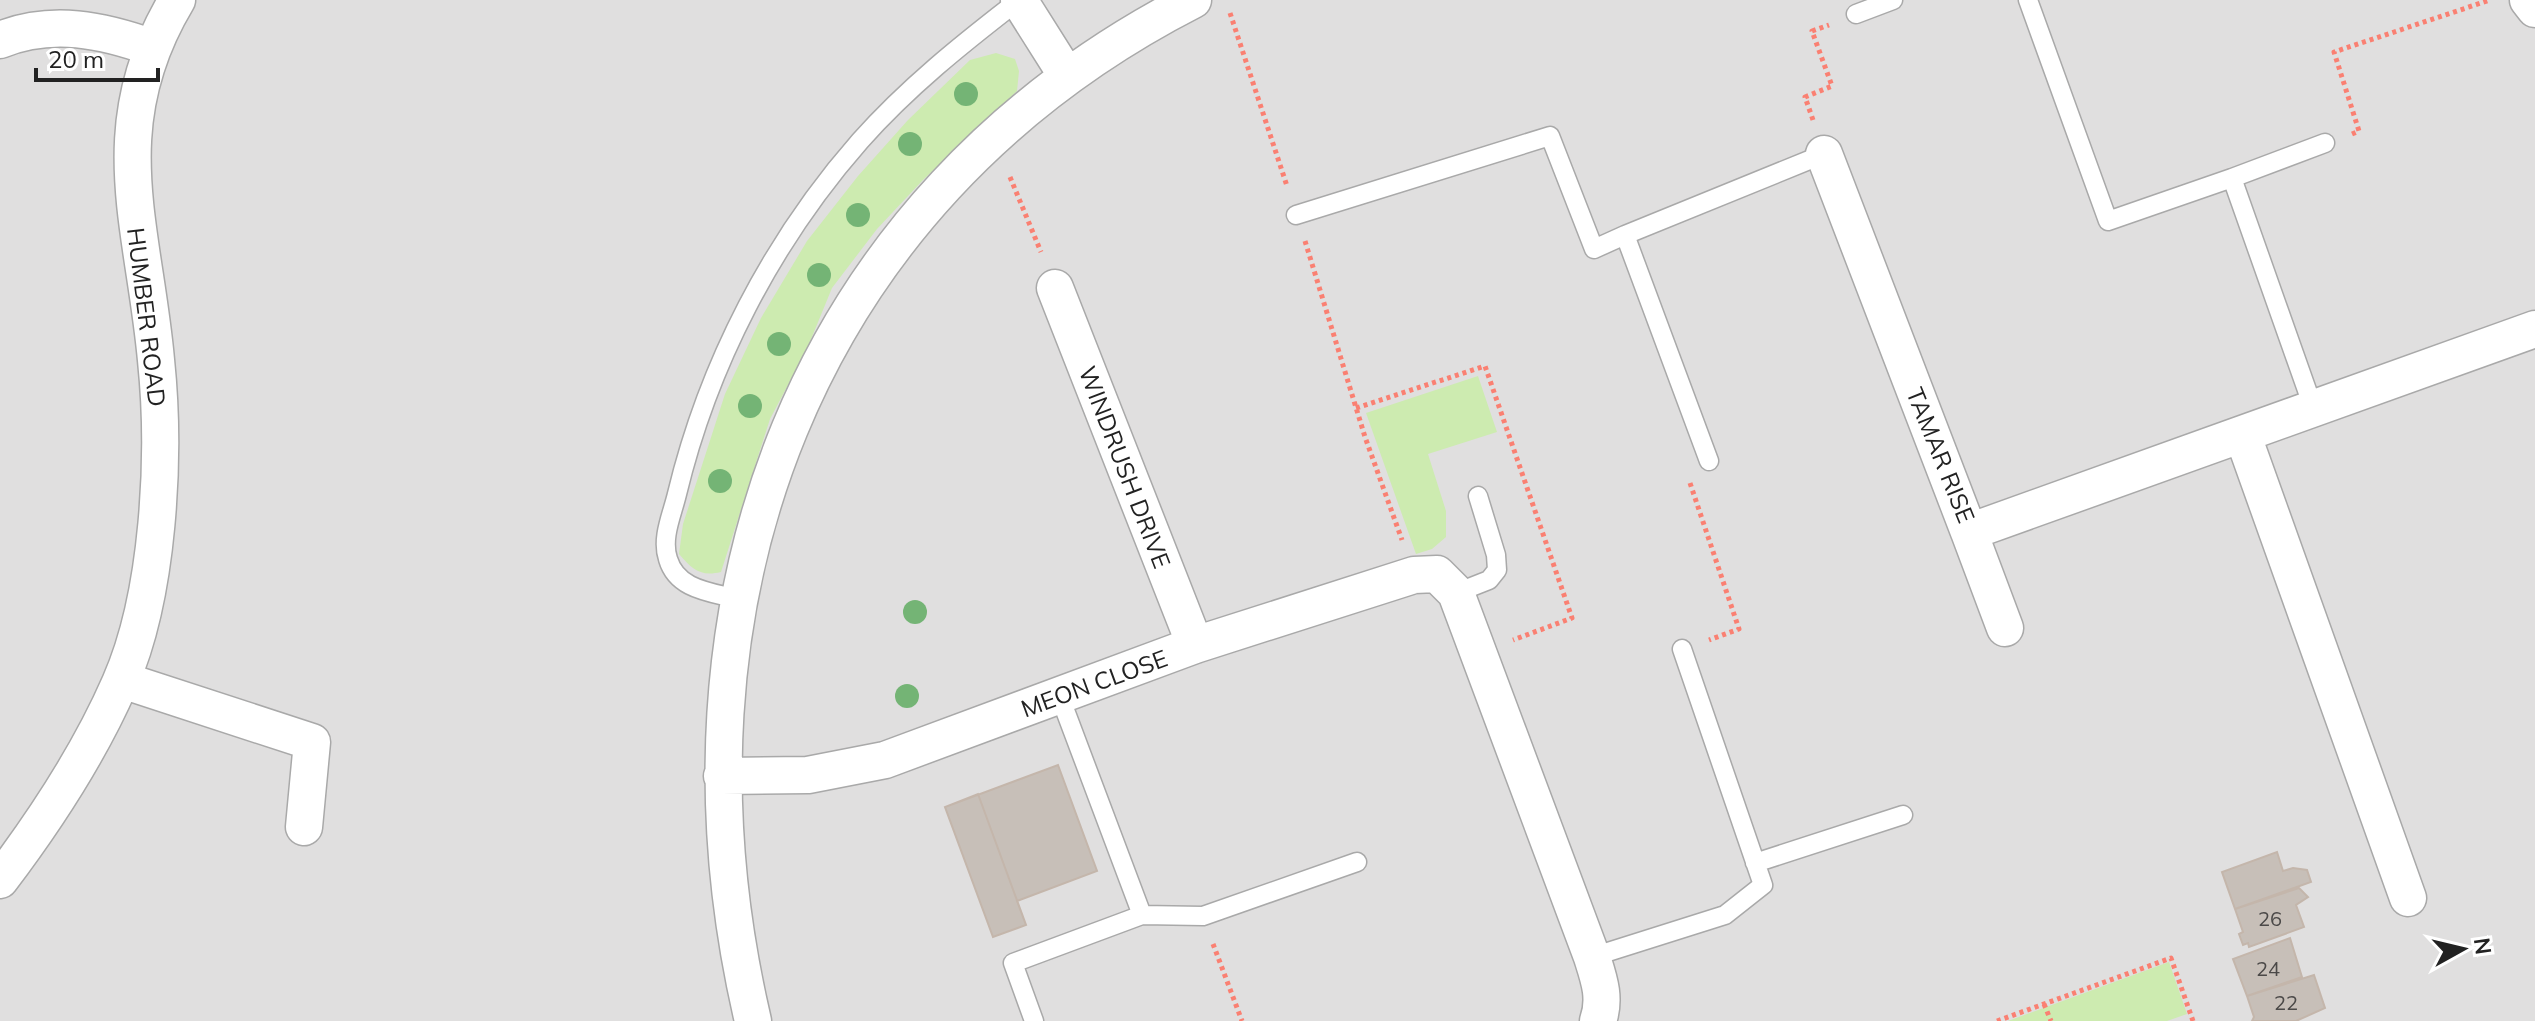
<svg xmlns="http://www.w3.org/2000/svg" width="2535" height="1021" font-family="Mulish,sans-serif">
  <rect width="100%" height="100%" fill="#f2efe9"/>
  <path fill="#e0dfdf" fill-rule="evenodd" d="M0,0H2535V1021H0ZM1058,765L1097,871L1017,901L1025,925L993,937L945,807Z"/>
  <path fill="#cdebb0" d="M996,53L1015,59L1019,71L1017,91L923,180L877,229L832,288L807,349L770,419L721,572C700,577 692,569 679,554L683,524L725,394L761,318L807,241L858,176L908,120L970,60Z
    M1478,376L1497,432L1428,454L1446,511V537L1432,549L1416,554L1366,413Z
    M2169,962L2187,1014L2167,1021H2008Z"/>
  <path fill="#c7bfb8" stroke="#c4b6ab" stroke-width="2" d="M1058,765L1097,871L1017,901L1026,925L993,937L945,807Z
    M978,794L1026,925L993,937L945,807Z
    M2277,852L2283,871L2293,868L2307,870L2311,882L2235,909L2222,872Z
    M2299,888L2308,897L2296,905L2304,927L2249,947L2248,943L2243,945L2239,934L2243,932L2235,909Z
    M2290,938L2302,977L2247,996L2233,959Z
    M2314,975L2325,1008L2296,1021H2252L2254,1017L2247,996Z"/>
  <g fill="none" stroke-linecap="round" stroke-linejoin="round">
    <defs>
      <path id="lane" d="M2028,0L2108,221L2232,178L2314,410
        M1856,14L1893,0
        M2232,178L2325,143
        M1296,215L1550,136L1594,249L1625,235
        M1709,461L1625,235L1824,154
        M1456,593L1489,580L1497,570L1496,555L1478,496
        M737,599C711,592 677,590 668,559C661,538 672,515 677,494C708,365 772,241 860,141C908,87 962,44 1019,0
        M1755,863L1903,815
        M1142,915L1203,916L1357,862
        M1592,957L1725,915L1763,885L1682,649
        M1034,1021L1013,963L1142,915L1060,697"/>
      <path id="street" d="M1019,0L1067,76
        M2528,0L2535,9
        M0,40C52,19 103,30 153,48
        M1824,154L1969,532L2535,329
        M1055,288L1195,645
        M2243,436L2408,898
        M1969,532L2005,628
        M122,680L312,742L304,827
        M722,776L808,775L885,760L1195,645L1414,575L1437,574L1456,593L1592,957C1599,979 1606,998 1598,1021
        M0,880C47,818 89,754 120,683C159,595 166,456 156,360C144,227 100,128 177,0
        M753,1021C655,604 802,200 1193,0"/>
    </defs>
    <use href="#lane" stroke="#a9a9a9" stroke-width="21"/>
    <use href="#street" stroke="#a9a9a9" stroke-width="39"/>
    <path stroke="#fa8072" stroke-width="5" stroke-dasharray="4 4" stroke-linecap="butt" d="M1230,13L1287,186
      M1813,120L1805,97L1832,86L1812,31L1829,25
      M2352,134L2359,131L2334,52L2490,0
      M1010,177L1041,252
      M1305,241L1365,437L1402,540
      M1356,408L1485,366L1572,618L1513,640
      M1690,483L1739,629L1709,640
      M1213,944L1242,1021
      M2044,1004L2051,1021
      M1997,1021L2171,958L2193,1021"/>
    <use href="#lane" stroke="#fff" stroke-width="18"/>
    <use href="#street" stroke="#fff" stroke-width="36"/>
  </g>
  <g fill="#74b475">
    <circle cx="966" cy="94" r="12"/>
    <circle cx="910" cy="144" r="12"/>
    <circle cx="858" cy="215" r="12"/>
    <circle cx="819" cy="275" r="12"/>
    <circle cx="779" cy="344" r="12"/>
    <circle cx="750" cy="406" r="12"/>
    <circle cx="720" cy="481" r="12"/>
    <circle cx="915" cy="612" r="12"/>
    <circle cx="907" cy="696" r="12"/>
  </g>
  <g text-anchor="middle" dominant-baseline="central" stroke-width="6" stroke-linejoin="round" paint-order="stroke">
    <g font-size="20" fill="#4b4948">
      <text x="2270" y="918">26</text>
      <text x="2268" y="968">24</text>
      <text x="2286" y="1002">22</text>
    </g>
    <g font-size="24" fill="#222" stroke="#fff">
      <text transform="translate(147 317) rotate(83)">HUMBER ROAD</text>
      <text transform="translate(1941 455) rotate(68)">TAMAR RISE</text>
      <text transform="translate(1125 467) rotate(69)">WINDRUSH DRIVE</text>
      <text transform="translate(1094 683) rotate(-20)">MEON CLOSE</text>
    </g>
  </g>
  <g transform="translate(2463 949) rotate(82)" stroke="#ffffff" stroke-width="6" paint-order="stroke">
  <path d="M0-6L14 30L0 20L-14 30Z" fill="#222222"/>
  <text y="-12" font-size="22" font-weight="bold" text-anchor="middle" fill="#222222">N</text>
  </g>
  <path d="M36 68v12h122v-12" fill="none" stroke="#222222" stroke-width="4"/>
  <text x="48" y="68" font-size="24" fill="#222222" stroke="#ffffff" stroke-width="6" paint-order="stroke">20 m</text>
</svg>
